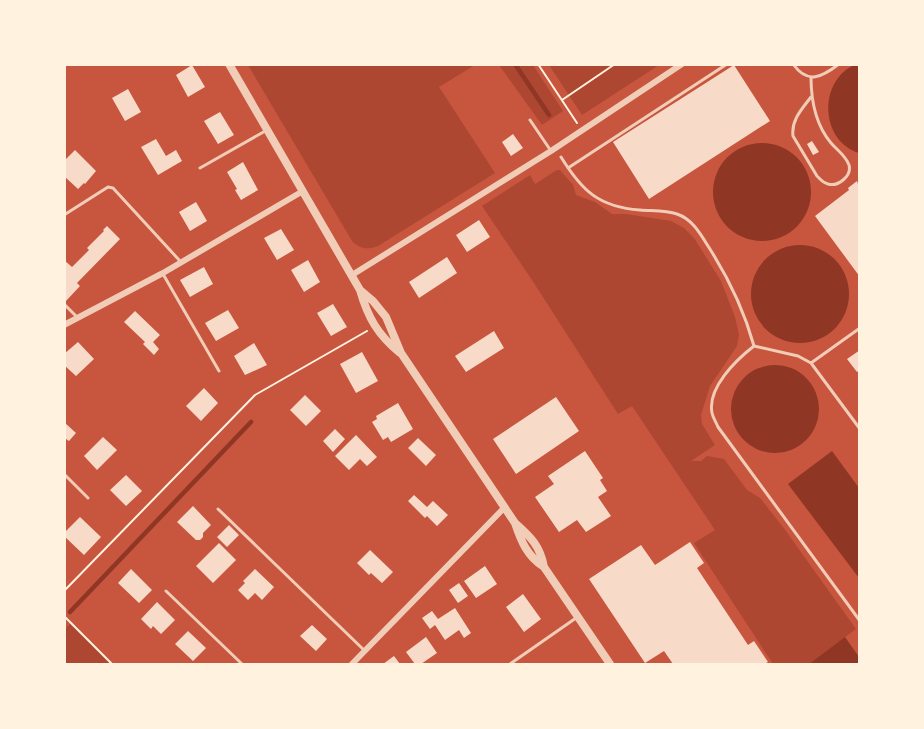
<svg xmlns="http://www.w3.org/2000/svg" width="924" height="729" font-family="'Roboto Serif',serif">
  <rect width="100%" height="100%" fill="#c8553d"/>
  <path fill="#ae4732" d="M248,65H475L439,87L495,173L378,246C367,250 360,249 352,241Z
    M499,65H533L563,111L542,125Z
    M549,65H659L582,115Z
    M557,170H560L573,185L576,195L595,202L612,214H626L671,221L684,228L694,238L721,281L735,317L739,335L737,346L710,386L701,415L702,424L715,445L691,461H701L707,456L724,459L747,490L760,498L783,527L856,629L809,664H773L694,543L715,530L632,406L618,414L532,280L482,206L530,175L535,184Z
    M70,624L110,664H65V629Z"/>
  <path fill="#8f3625" d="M854,65H859V153C820,141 818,82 854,65Z
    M713 192a49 49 0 1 1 98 0a49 49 0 1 1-98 0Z
    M751 294a49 49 0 1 1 98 0a49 49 0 1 1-98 0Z
    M731 409a44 44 0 1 1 88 0a44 44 0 1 1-88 0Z
    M832,451L859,488V578L788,484Z
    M845,637L859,657V664H809Z"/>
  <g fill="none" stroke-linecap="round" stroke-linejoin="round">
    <path stroke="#8f3625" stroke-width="4.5" d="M515,64L549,115
      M70,612L251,422"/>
  </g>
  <path fill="#f7dbc8" d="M192,65L205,87L188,97L176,75Z
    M734,65L770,121L649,199L613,142Z
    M128,89L141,112L125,121L112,98Z
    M220,112L234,135L218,144L204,121Z
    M513,134L523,148L511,156L502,142Z
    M156,139L166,156L176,150L182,161L158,175L141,147Z
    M812,141L819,152L813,155L807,144Z
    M75,150L96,171L85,184L84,183L78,189L64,176V161Z
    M243,162L258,190L241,200L235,190L237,189L227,172Z
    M857,181L858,184L860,183V277L815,216L849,190L848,188Z
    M196,202L207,221L190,231L179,212Z
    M479,220L490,237L467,252L456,235Z
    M107,226L120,239L77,283L80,286L66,301L64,300V260L72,267L89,250L87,248L104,231L103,230Z
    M281,229L294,250L277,260L264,238Z
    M447,257L457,273L419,298L409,282Z
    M308,260L320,282L304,292L291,270Z
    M204,267L213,284L190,297L180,280Z
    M333,304L347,327L331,336L317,313Z
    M228,310L239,328L216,341L205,323Z
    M135,311L160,335L153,342L159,349L154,355L143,344L145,342L124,322Z
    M494,331L504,348L466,372L455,356Z
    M78,342L94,359L76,376L64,365V354Z
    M254,343L267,365L245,375L234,356Z
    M860,350V370L857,372L847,359Z
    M362,352L378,381L356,393L340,364Z
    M204,388L218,403L201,421L186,406Z
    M305,395L321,411L306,426L290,410Z
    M556,397L579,431L516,474L493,439Z
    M398,403L413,429L391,442L388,437L383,440L372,422L377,419L376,416Z
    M64,422L76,433L69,441L66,439L64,441Z
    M335,429L345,439L333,452L323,441Z
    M356,435L377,457L367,466L360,459L349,470L335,456Z
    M103,437L117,450L97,470L84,456Z
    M418,438L436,455L426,466L408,448Z
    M585,451L603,478L600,480L607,491L598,497L611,516L586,532L577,520L559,532L535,497L554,484L548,476Z
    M126,475L142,491L126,506L110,490Z
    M414,495L427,507L433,501L448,515L437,526L427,516L425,518L408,501Z
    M193,506L211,525L203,533V537L200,540H196L177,522Z
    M80,517L101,537L84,555L64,536V533Z
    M229,525L239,535L227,547L217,537Z
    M690,542L704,563L697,568L748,645L754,641L768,662L764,664H673L664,651L645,663L589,579L641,545L655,565Z
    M219,543L236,560L213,583L196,566Z
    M370,550L393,572L382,583L371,573L369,575L357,563Z
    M485,566L497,584L476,598L464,581Z
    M131,569L152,590L139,603L118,583Z
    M255,569L274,587L262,600L255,593L248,600L238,590L245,583L243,581Z
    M459,583L468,596L458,603L449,590Z
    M523,594L541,619L524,632L506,607Z
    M157,602L175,620L161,634L153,626L151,629L141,619Z
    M455,608L471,633L464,638L459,630L445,640L435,625L430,629L422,618L432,611L438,619Z
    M312,625L327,639L316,651L300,636Z
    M188,631L206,648L193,661L175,644Z
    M426,637L437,653L421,664H415L406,652Z
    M394,656L400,664H383Z"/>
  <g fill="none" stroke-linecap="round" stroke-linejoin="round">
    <path stroke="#fff3e0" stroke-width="2" d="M538,64L577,123
      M562,100L615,64
      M64,591L255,395L367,331
      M64,616L112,664"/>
    <path stroke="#f1ccb7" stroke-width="3" d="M793,64C808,85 822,77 839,64
      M811,97C802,109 791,120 793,136L817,176C820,179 823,183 828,184C838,187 852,176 849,165C846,156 837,150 831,143C815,124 811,101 811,77
      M530,120L551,151
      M561,157C582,191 599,207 640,210C652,211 666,210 677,214C692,219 700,233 708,246C728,277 744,310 754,346C736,360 707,388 712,413C713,418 716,422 718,427L860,621
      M200,168L267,130
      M568,168L727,64
      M64,215L108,187L113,188L180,261
      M163,274L219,371
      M64,304L78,318
      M754,346L798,356L811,363L860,328
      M811,363L860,429
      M64,474L88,498
      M218,509L365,651
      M166,591L242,664
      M510,664L576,618"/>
    <path stroke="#f1ccb7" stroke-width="6" d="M352,275L551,151L682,64
      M64,325L163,273L303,191
      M352,664L505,507"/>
    <path stroke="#f1ccb7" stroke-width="8" d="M229,64L360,290C368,318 378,335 400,353
      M360,290L373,301L386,317L401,353L515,523C521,541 527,556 544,567L610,664
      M515,523C531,537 540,546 544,567"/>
  </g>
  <rect width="924" height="729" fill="none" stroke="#fff3e0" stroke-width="132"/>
</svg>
